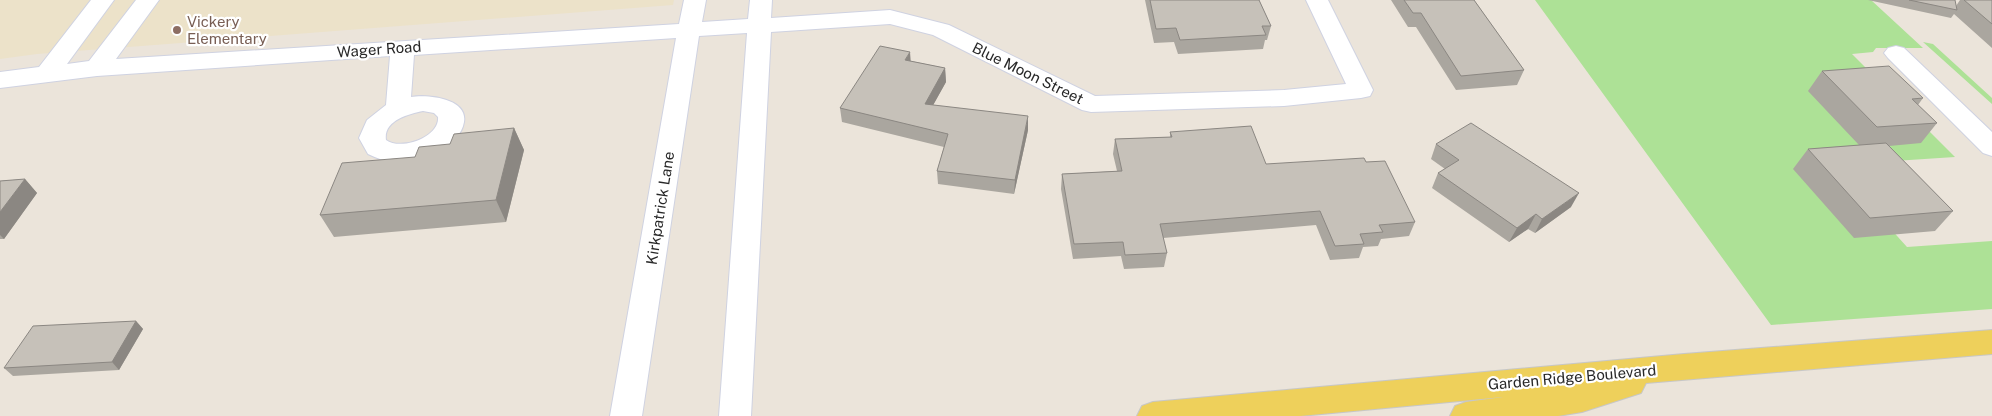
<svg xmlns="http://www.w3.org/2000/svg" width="1992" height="416" font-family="'Public Sans',sans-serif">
  <rect width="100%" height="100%" fill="#ebe4da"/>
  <path fill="#ece2c9" d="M0,0H674L673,5L37,54L0,59Z"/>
  <path fill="#ade196" d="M1535,0H1871L1923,48H1876L1873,52L1852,54L1955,157L1833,165L1907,247L1992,241V309L1771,325Z
    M1923,42L1933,44L1992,98V104Z"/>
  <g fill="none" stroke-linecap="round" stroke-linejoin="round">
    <defs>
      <path id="minor" d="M91,0H114L67,64L89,61L136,0H159L116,59L679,24L684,0H706L702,22L748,19L750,0H772L771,18L890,10L949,25L1095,96L1284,90L1346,84L1306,0H1328L1373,90L1370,96L1361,98L1284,106L1091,112L1082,110L933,35L890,24L771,32L751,416H719L747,33L699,36L642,416H610L676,38L414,55L411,97C427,94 468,98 464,122C460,148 417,164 394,162C385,161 376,158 368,154L359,138L367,120L386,105L390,56L97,76L0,88V72L39,67ZM423,111L434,113L438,117C440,137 401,151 386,140C383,121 408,114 423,111Z
        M1896,46L1904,48L1992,132V156L1983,153L1888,58L1884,53L1888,48Z"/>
      <path id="major" d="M1992,330V354L1646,383L1641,393L1582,412L1558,416H1450L1455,406L1466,402L1503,397L1300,416H1137L1142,406L1153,402L1684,354Z"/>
    </defs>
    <use href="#minor" stroke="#cfd2e1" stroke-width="2"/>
    <use href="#major" stroke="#c7c7c7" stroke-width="2"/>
    <use href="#minor" fill="#fff" fill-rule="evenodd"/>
    <use href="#major" fill="#eed05b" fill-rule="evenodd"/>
  </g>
  <path fill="#aaa69f" d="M1145,0H1259L1271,26L1267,40H1265L1263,49L1178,54L1174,42L1154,43Z
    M1391,0H1474L1524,70L1517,85L1456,90L1416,27H1408Z
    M1868,0H1955L1956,6L1960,0H1992V48L1954,14L1951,18Z
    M911,61L945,68L946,82L933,105L1028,130L1014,194L938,184L937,171L944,147L842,122L840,108Z
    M1822,71L1923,98L1918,105L1937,123L1921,143L1889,146L1953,211L1935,231L1854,238L1793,169L1808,149L1859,145L1808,91Z
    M514,128L524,150L506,222L334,237L320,215L415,157L450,144Z
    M1170,132L1266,164L1366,162L1415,222L1409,236L1381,239L1378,246L1363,247L1359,258L1330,260L1316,225L1163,238L1167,253L1164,267L1124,269L1121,256L1073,259L1061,189L1062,174L1117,171L1113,154L1115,139L1170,137Z
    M1436,144L1571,207L1535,233L1528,229L1509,242L1432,188L1438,173L1445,169L1431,159Z
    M25,179L37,193L4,239H0V181Z
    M136,321L143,329L119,370L13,376L4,368Z"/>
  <path fill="#8b8782" d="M910,52L911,65L905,60Z
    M945,68L946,82L926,118L925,104Z
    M1028,116V130L1014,194L1015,180Z
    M514,128L524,150L506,222L496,200Z
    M25,179L37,193L4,239L0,235V212Z
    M1579,193L1571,207L1535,233L1542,219Z
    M1536,214L1528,229L1509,242L1517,228Z
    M136,321L143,329L119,370L112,362Z"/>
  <path fill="#c6c1b9" stroke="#8b8782" d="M1150,0H1259L1271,26H1262L1266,35L1180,40L1176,28L1156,29Z
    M1404,0H1474L1524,70L1461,76L1421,13H1413Z
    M1909,0H1955L1957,10Z
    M1964,0H1992V24Z
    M880,46L910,52L905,60L945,68L925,104L1028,116L1015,180L937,171L948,134L840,108Z
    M1889,66L1923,98L1912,99L1937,123L1877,127L1822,71Z
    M1471,123L1579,193L1542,219L1536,214L1517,228L1438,173L1459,160L1436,144Z
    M1251,126L1266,164L1364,158L1366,162L1385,161L1415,222L1379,225L1383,232L1360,234L1364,244L1335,246L1320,211L1160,224L1167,253L1125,255L1123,242L1074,244L1062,174L1122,171L1115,139L1172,137L1170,132Z
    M514,128L496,200L320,215L342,163L415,157L419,147L450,144L454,134Z
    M1886,143L1953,211L1870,218L1808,149Z
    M25,179L0,212V181Z
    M136,321L112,362L4,368L33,326Z"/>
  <circle fill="#8d6e63" stroke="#fff" stroke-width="2" cx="177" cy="30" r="5"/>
  <g text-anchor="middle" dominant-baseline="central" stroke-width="4.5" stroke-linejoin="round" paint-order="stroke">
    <g font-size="15" fill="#785e54" stroke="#fff" text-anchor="start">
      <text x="187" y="21">Vickery<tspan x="187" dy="17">Elementary</tspan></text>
    </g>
    <g font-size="15" fill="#282828" stroke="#fff">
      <text transform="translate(379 49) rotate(-4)">Wager Road</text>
      <text transform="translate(1028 73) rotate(26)">Blue Moon Street</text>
      <text transform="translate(660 208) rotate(-81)">Kirkpatrick Lane</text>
      <text transform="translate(1572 377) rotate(-5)">Garden Ridge Boulevard</text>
    </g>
  </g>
</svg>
